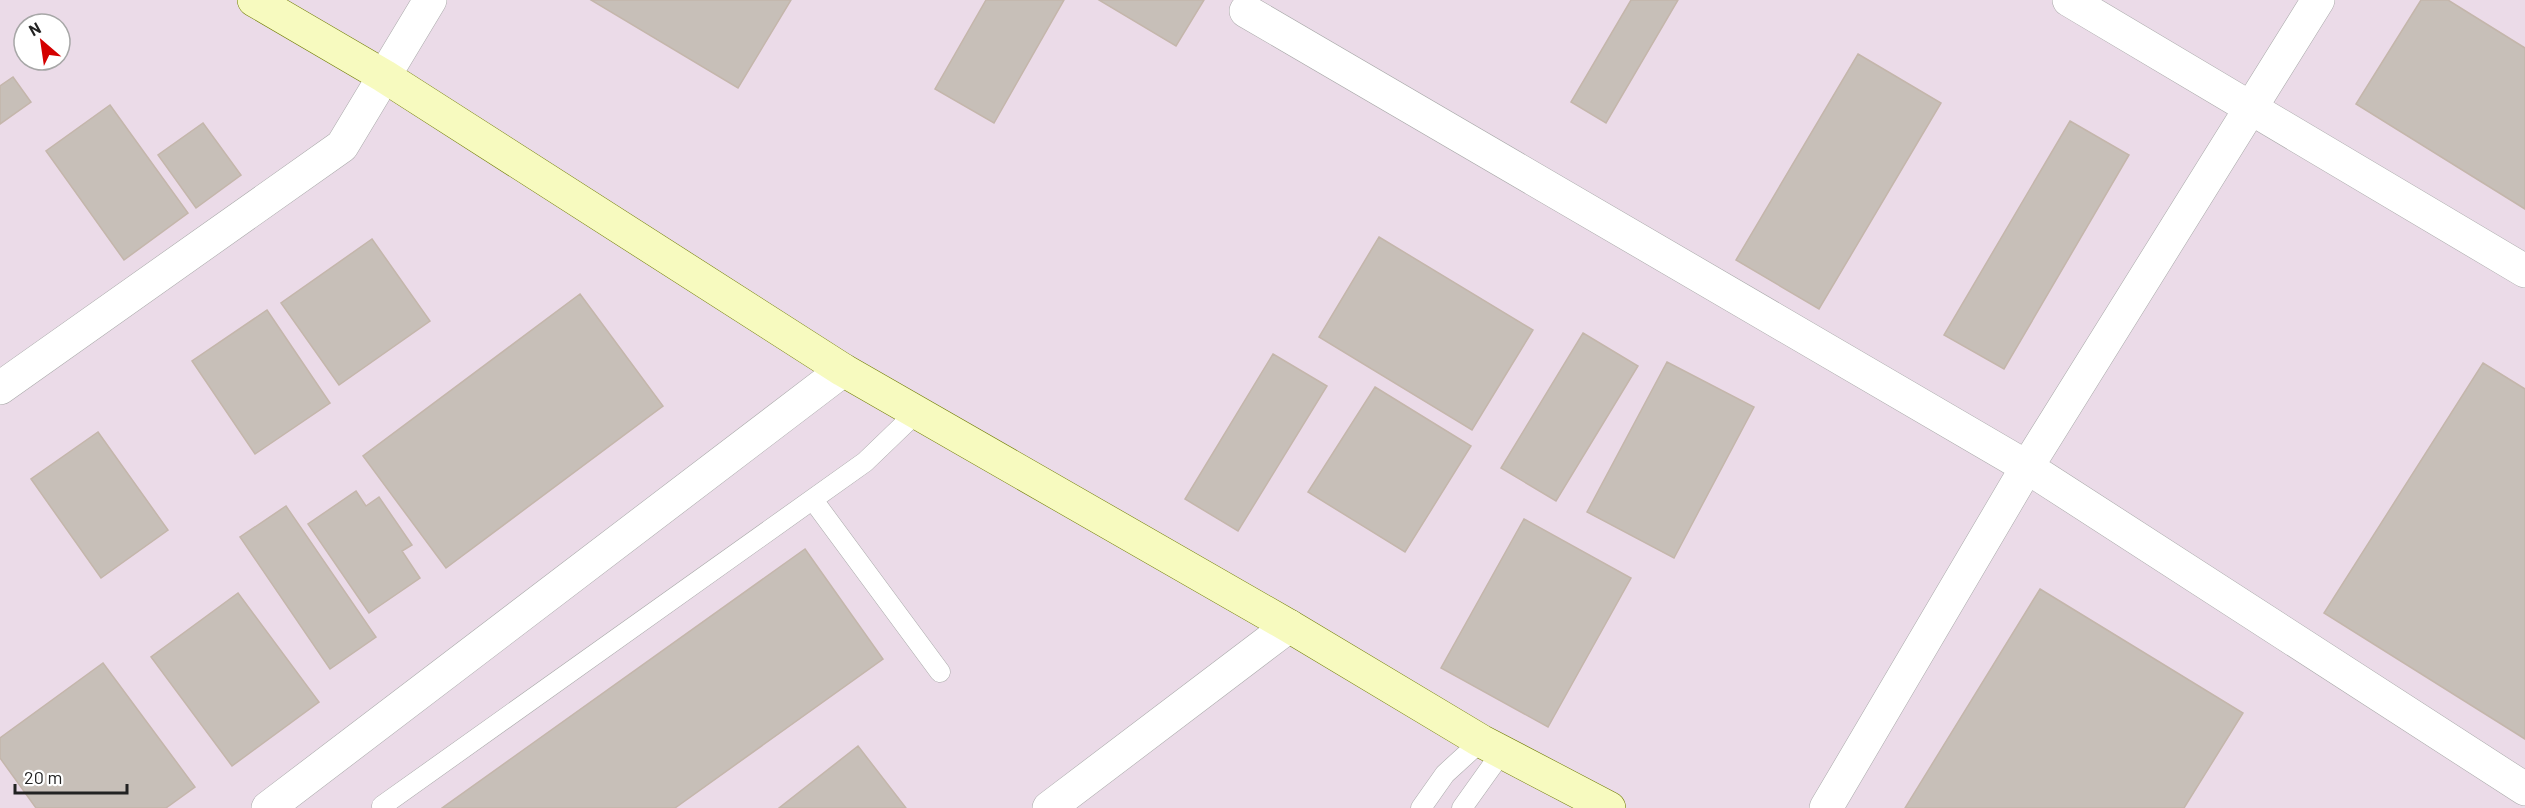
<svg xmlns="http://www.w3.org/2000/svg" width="2525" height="808" font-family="Barlow,sans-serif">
  <rect width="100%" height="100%" fill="#f2efe9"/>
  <path fill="#ebdbe8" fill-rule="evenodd" d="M0,0H2525V808H0ZM24,24H60V60H24Z"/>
  <path fill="#c7bfb8" stroke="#c4b6ab" stroke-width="1.5" d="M591,0H791L738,88Z
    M986,0H1064L994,123L935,89Z
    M1099,0H1204L1176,46Z
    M1631,0H1678L1606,123L1571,102Z
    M2421,0H2448L2525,48V209L2356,104Z
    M1858,54L1941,103L1819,309L1736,260Z
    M13,77L31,102L0,124V86Z
    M110,105L188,213L124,260L46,151Z
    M2070,121L2129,155L2004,369L1944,335Z
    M203,123L241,175L196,208L158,155Z
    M1379,237L1533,330L1472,430L1319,337Z
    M372,239L430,321L339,385L281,303Z
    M580,294L663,406L446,568L363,456Z
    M267,310L330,403L255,454L192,361Z
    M1583,333L1638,366L1556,501L1501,468Z
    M1273,354L1327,386L1238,531L1185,499Z
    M1667,362L1754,407L1674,558L1587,512Z
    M2483,363L2525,389V739L2324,613Z
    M1375,387L1471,446L1405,552L1308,492Z
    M98,432L168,530L101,578L31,479Z
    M356,491L366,506L379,497L412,545L402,551L420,578L369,613L308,524Z
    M286,506L376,637L330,669L240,537Z
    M1524,519L1631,578L1548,727L1441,668Z
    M805,549L883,659L675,808H442Z
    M2040,589L2243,713L2184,808H1905Z
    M238,593L319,702L232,766L151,657Z
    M103,663L195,787L166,808H36L0,758V738Z
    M858,746L906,808H779Z"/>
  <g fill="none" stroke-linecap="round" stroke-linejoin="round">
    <defs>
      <path id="lane" d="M813,500L940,672
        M382,806L865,462L917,412
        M1421,808L1445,774L1481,741
        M1462,808L1502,752"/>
      <path id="street" d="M2069,0L2525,271
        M1246,11L2027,467L2525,789
        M0,388L342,146L430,0
        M268,808L843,370
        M1049,808L1289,626
        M1826,808L2027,467L2318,0"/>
      <path id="secondary" d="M254,0L384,76L843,370L1289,626L1481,741L1609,808"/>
    </defs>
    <use href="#lane" stroke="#a9a9a9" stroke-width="21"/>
    <use href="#street" stroke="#a9a9a9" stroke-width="34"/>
    <use href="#secondary" stroke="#707d05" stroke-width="34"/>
    <use href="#lane" stroke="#fff" stroke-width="20"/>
    <use href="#street" stroke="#fff" stroke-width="33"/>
    <use href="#secondary" stroke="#f7fabf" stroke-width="33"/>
  </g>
  <g transform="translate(42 42) rotate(331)"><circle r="28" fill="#ffffff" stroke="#a7a7a7" stroke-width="1.5"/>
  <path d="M0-4.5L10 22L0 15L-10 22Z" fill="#d40000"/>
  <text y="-9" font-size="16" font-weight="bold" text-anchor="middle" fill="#222222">N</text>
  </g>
  <path d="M15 784v9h112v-9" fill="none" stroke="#222222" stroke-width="3"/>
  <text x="24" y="784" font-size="18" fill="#222222" stroke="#ffffff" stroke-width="4.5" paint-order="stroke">20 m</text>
</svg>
